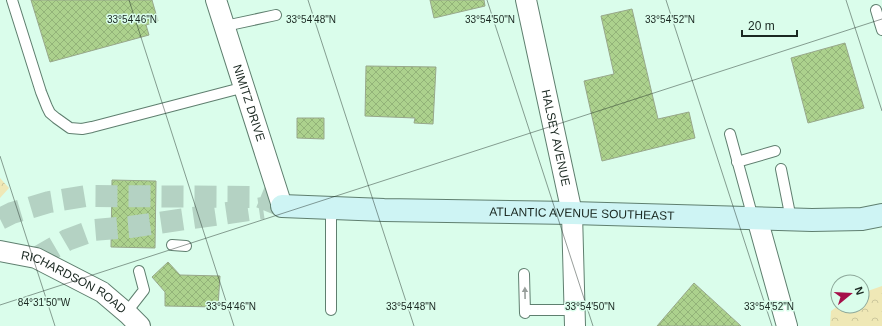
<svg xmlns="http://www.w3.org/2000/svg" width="882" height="326" font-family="Helvetica,sans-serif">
  <defs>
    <pattern id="forest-crowns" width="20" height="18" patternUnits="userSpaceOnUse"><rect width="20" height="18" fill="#efe8b6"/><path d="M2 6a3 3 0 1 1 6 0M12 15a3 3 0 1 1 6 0" fill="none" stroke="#ccc79c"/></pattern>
    <pattern id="building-cross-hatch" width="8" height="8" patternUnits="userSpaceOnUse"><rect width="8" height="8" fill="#acd18d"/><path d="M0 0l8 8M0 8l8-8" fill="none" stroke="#93b379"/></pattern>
  </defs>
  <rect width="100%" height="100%" fill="#dafdeb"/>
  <path fill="url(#forest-crowns)" d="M0,178L9,188L0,198Z
    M882,286V326H830L831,311L838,306H862V293Z"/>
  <path fill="url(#building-cross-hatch)" stroke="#98a88b" d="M31,0H152L158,21L146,25L149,35L50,62Z
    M430,0H484L485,6L434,18Z
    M632,9L658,119L689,112L695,138L602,161L584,81L614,74L601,16Z
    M845,43L864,108L808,123L791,58Z
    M366,66L436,67L433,124L414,123L415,118L365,116Z
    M297,118H324V139L297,138Z
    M112,180L156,181L155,248L111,247Z
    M168,262L180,275L220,276L218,307L165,306V292L152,277Z
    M694,283L741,326H657Z"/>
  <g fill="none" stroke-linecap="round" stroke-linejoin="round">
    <path stroke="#b4d2c3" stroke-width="22" stroke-dasharray="22 11" stroke-linecap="butt" d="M0,219L12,213L49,202L86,196L260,197L282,206
      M36,258L67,240L94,230L130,227L263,208"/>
    <defs>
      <path id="lane" d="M12,0L41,92L47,107L50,113L56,118L70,128L82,129L92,127L245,87
        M876,10L882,30
        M225,26L276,15
        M730,134L753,218
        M737,162L775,151
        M781,169L791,219
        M331,208V310
        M172,245L186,246
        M524,274L525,313
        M525,310H574
        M126,313L144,290L139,271"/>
      <g id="street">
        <path id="s1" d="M216,0L282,206"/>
        <path id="s2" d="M526,0L572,213L575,326"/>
        <path d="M757,218L787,326"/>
        <path id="s3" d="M0,251L36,258L102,292L129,315L140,326"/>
      </g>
      <g id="secondary">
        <path id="s4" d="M282,206L384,210L572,213L812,220L862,219L882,215"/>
      </g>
    </defs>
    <use href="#lane" stroke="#5f7f6f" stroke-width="12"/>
    <use href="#street" stroke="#5f7f6f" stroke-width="22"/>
    <use href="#secondary" stroke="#5f7f6f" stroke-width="24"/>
    <use href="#lane" stroke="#fff" stroke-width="10"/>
    <use href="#street" stroke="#fff" stroke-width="20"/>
    <use href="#secondary" stroke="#cef4f4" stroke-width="22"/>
  </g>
  <defs><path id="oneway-solid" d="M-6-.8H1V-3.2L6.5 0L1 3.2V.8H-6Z"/></defs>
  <use fill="#989e9b" href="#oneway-solid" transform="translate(525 293) rotate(-91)"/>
  <path fill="none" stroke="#1a2821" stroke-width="1" stroke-opacity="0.45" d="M129,0L234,326M308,0L414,326M487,0L593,326M666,0L772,326M846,0L882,111M0,156L55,326M0,305L882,19"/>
  <g text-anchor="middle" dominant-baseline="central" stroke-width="3" stroke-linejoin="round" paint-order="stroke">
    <g font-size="12" fill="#1a2821" stroke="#dafdeb">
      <text stroke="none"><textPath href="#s1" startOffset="108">NIMITZ DRIVE</textPath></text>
      <text stroke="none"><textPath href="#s2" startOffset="141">HALSEY AVENUE</textPath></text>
      <text stroke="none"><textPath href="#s4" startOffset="300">ATLANTIC AVENUE SOUTHEAST</textPath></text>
      <text stroke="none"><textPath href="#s3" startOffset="81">RICHARDSON ROAD</textPath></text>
    </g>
  </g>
  <g font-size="10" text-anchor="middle" fill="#1a2821" stroke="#dafdeb" stroke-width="3" stroke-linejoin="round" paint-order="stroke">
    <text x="132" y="23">33°54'46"N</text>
    <text x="311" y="23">33°54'48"N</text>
    <text x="490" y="23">33°54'50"N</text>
    <text x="670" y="23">33°54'52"N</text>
    <text x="44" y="306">84°31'50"W</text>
    <text x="231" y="310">33°54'46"N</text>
    <text x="411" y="310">33°54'48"N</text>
    <text x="590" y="310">33°54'50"N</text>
    <text x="769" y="310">33°54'52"N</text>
  </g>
  <g transform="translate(850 294) rotate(72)"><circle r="19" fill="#dafdeb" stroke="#8da89a"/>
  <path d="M0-3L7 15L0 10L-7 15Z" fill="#a50f49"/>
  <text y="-6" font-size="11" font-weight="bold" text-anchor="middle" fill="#1a2821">N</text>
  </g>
  <path d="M742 30v6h55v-6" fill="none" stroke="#1a2821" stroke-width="2"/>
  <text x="748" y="30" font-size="12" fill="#1a2821" stroke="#dafdeb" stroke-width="3" paint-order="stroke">20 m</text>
</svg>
